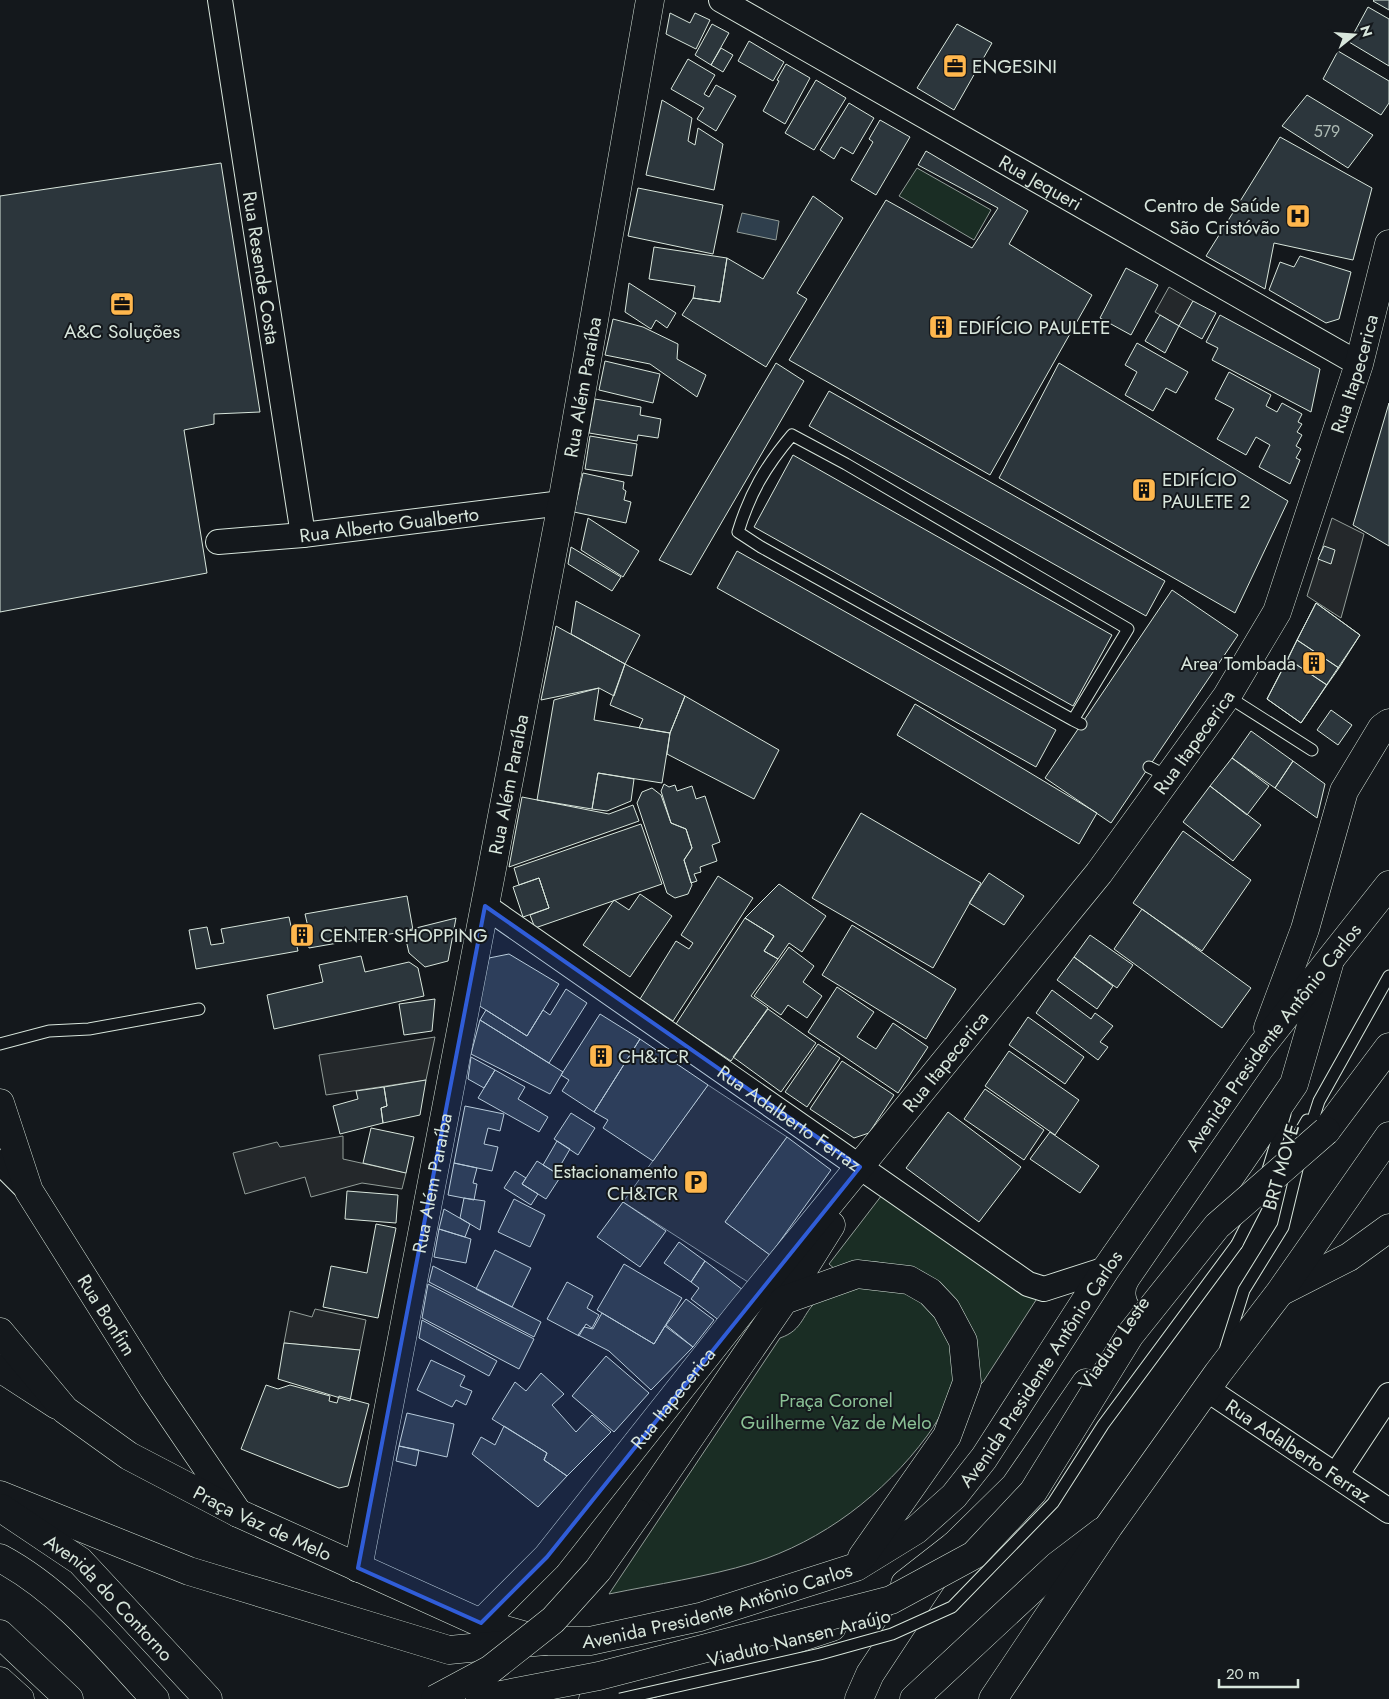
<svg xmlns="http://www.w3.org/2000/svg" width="1389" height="1699" font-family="Jost,sans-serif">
  <rect width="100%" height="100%" fill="#14181c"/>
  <path fill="#1a2d24" stroke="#939e99" d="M917,168L991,210L974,240L899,196Z
    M885,1191L1038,1297L983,1382L972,1393C978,1334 969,1286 904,1269C895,1267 884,1262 874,1262C862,1261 848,1267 836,1270L829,1264Z
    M874,1285C919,1294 940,1303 952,1349C961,1380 945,1411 927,1436C884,1494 823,1541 753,1563C707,1577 657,1584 609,1594L780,1338C804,1330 802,1313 818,1300C831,1291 859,1287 874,1285Z"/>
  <path fill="#24282b" stroke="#939e99" d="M1169,287L1193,301L1179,326L1155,312Z
    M1332,518L1364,534L1341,618L1307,596Z
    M435,1037L426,1080L326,1095L319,1055Z
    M708,1085L787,1137L725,1222L770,1255L748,1282L623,1202Z
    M343,1136V1159L406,1173L402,1189L362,1183L311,1197L305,1177L245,1194L233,1153L277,1142L280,1147Z
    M315,1309L366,1320L360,1350L284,1343L290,1311L312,1317Z"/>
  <path fill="#2f3f4d" stroke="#939e99" d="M742,213L779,221L776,240L737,232Z"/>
  <path fill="#2c363c" stroke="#d8e6dc" d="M1389,0V10L1373,1L1374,0Z
    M1368,7L1389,19V66L1349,42Z
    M670,13L690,23L695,13L710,20L696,49L666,34Z
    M712,24L729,33L711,65L695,55Z
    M957,24L992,43L954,110L917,88Z
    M749,41L784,62L773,81L738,61Z
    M721,48L733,55L723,72L711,65Z
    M1338,51L1389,81V103L1381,115L1323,79Z
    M688,59L715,75L704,94L709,97L716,85L736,96L716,131L697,119L704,108L671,89Z
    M786,64L810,78L785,124L763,111L779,81L777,80Z
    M816,80L846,98L814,150L785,133Z
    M1307,95L1373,135L1348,168L1282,126Z
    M662,100L692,118L688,141L695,145L698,128L723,144L714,190L646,175Z
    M849,103L874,118L853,154L841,147L834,159L820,150Z
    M880,120L910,137L876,195L851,180L873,142L869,139Z
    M1280,137L1372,188L1353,260L1274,243L1265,289L1206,256Z
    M926,151L1028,211L1009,244L1092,295L990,475L789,360L886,200L972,248L998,208L918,165Z
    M221,163L260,412L214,414V424L184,430L207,573L0,612V196Z
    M638,188L723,205L713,254L628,236Z
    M813,196L843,218L797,293L807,299L766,367L682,315L693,298L720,302L727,258L763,279Z
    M654,247L727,258L720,302L693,298L695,286L649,279Z
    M1300,256L1351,272L1339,319L1326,323L1269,290L1280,262L1294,267Z
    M1126,268L1158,285L1131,335L1100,318Z
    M629,283L676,313L667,328L656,320L651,329L625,312Z
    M1193,301L1216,313L1202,339L1179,326Z
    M1160,315L1179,326L1165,353L1145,341Z
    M1220,315L1320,369L1311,412L1212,360L1218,348L1206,342Z
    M613,319L643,327L678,344L677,359L706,375L697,397L650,364L605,355Z
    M1137,343L1188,372L1176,393L1166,388L1153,411L1125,395L1137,372L1125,365Z
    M605,361L660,374L653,403L599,390Z
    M776,363L804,381L691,575L659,560Z
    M1059,363L1288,501L1235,613L999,478Z
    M1229,372L1271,395L1266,406L1277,412L1282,403L1302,414L1298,422L1302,424L1297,432L1302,435L1296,446L1301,449L1296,458L1300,460L1290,484L1259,467L1270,445L1256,437L1246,455L1217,439L1234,409L1215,399Z
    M829,391L1165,581L1146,616L809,426Z
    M595,399L641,407L640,415L661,419L658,438L638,435L637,441L589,433Z
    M1389,403V546L1353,525Z
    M590,436L637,444L632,476L585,469Z
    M793,455L1112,635L1073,706L754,527Z
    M583,473L624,482L623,489L626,491L624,500L631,502L626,523L574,512Z
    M588,518L639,551L623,577L581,550Z
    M1324,546L1335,550L1331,564L1318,559Z
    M571,547L621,577L612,591L568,564Z
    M737,551L1056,730L1036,767L717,588Z
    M1172,590L1238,635L1111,823L1045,778Z
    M576,601L640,635L625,664L571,634Z
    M1316,603L1360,635L1301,723L1267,699Z
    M1316,603L1360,635L1339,668L1297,640Z
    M556,626L625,664L614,696L599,688L541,700Z
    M1297,640L1339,668L1327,685L1288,659Z
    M1288,659L1327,685L1301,723L1267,699Z
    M625,664L685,696L670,733L639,728L643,719L610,705Z
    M599,688L594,720L670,733L662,783L598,773L592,809L537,800L554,700Z
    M685,696L779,750L754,799L667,754L670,733Z
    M915,704L1097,813L1079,844L897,735Z
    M1331,710L1352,725L1338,745L1317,730Z
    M1251,731L1293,761L1275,788L1232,758Z
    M1232,758L1269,786L1247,815L1210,786Z
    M1293,761L1325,784L1317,818L1275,788Z
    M598,773L634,779L631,801L607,811L592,809Z
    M664,784L669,787L675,785L677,791L692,786L696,799L705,796L720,842L712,845L717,861L700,867L701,872L694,874L697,881L691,883L684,860L692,848L686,829L671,823L661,791Z
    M1210,786L1261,825L1233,861L1183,822Z
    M652,788L661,795L671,823L686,829L692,848L684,860L692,885L688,894L675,898L667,893L637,803L642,792Z
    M522,797L609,814L633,805L639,821L509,867Z
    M861,813L981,883L933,968L812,898Z
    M641,824L662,884L535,928L530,915L549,908L539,878L519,885L514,868Z
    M1183,831L1251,880L1202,951L1133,903Z
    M989,873L1024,896L1004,925L969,903Z
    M718,876L753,898L673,1021L640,999L676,941L689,949L693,943L681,935Z
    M539,878L549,908L523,917L513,887Z
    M779,884L826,916L802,952L789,943L778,959L764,951L774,936L745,918Z
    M640,894L672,916L630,977L583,945L614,900L629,910Z
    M407,896L413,930L309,948L307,940L296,942L298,951L196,969L189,930L207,927L211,945L224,943L221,929L289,917L292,931L308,927L305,914Z
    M1142,909L1251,988L1222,1028L1114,949Z
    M456,918L448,961L425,967L409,953L404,931Z
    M745,918L774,936L764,951L778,959L751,996L768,1008L731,1061L676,1024Z
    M852,925L956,989L926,1039L822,975Z
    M1090,935L1133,965L1117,988L1074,957Z
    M789,947L814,966L803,982L822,996L807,1018L788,1005L781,1015L754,996Z
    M509,954L559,984L527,1036L478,1005L489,958Z
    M361,956L365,972L409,962L418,968L424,996L274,1029L267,995L323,982L319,965Z
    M1074,957L1113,986L1097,1009L1057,980Z
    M837,987L874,1012L857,1037L876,1049L893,1023L928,1047L898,1093L808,1032Z
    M566,989L587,1003L549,1063L480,1020L486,1010L527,1036L543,1010L550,1015Z
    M1052,990L1091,1019L1095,1013L1113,1026L1100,1042L1108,1047L1098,1060L1036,1013Z
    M435,999L432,1031L404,1035L399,1004Z
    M768,1009L816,1043L781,1092L733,1057Z
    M600,1014L640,1039L594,1112L562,1091L569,1080L561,1075Z
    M1028,1017L1084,1057L1065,1084L1009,1045Z
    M480,1020L563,1072L550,1094L471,1054Z
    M640,1039L708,1085L653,1161L603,1128L608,1120L594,1112Z
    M818,1044L840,1058L807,1107L785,1092Z
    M1009,1051L1079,1100L1055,1135L985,1086Z
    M471,1057L495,1070L484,1088L468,1079Z
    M842,1061L894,1095L869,1133L854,1138L810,1109Z
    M495,1070L525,1087L518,1099L548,1117L539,1132L478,1098Z
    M426,1080L420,1115L383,1123L381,1108L387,1106L384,1087Z
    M384,1087L387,1106L381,1108L383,1123L340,1134L333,1106L358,1099L356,1091Z
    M985,1089L1044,1130L1024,1160L964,1119Z
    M465,1106L504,1114L500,1131L488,1128L484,1144L498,1147L492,1171L454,1163Z
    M948,1112L1021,1167L979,1222L906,1168Z
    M571,1113L595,1128L578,1155L554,1139Z
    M371,1128L414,1137L406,1173L363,1163Z
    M1050,1132L1099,1166L1080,1193L1030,1159Z
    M787,1137L831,1170L770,1255L725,1222Z
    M557,1141L570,1149L556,1173L543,1165Z
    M537,1161L561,1176L546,1199L522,1184Z
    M454,1163L477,1168L473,1183L477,1184L474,1200L448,1195Z
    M515,1171L526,1178L522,1184L538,1194L531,1205L504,1188Z
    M347,1191L398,1195L396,1223L345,1219Z
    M464,1198L485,1201L480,1230L460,1218Z
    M514,1199L545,1215L530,1247L498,1232Z
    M623,1202L666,1231L640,1267L597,1237Z
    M444,1209L470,1224L465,1237L439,1229Z
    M376,1224L396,1228L378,1318L323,1307L331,1266L367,1273Z
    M439,1229L471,1239L466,1263L434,1257Z
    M679,1242L705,1261L691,1282L664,1263Z
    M495,1250L531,1268L512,1307L476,1289Z
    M705,1261L743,1290L720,1321L691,1299L699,1288L691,1282Z
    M624,1264L682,1298L654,1344L597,1310Z
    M433,1266L541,1322L534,1337L429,1282Z
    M567,1282L593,1296L587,1308L599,1315L592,1328L586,1324L579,1336L547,1319Z
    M428,1284L534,1339L519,1369L422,1318Z
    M686,1299L714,1320L693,1347L666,1325Z
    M602,1313L654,1344L665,1326L693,1347L651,1390L609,1351L578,1335L584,1327L593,1329Z
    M422,1320L497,1361L489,1376L419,1338Z
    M284,1343L360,1350L350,1401L278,1379Z
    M606,1356L649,1393L614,1432L572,1396Z
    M431,1360L465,1376L460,1386L472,1391L466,1405L456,1400L452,1407L417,1390Z
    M541,1373L564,1394L552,1405L576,1432L592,1415L611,1432L567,1476L544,1460L547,1453L492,1419L515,1382L526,1391Z
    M266,1385L278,1389L290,1385L330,1396L329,1401L337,1403L339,1396L369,1404L348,1486L339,1488L241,1449Z
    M407,1413L454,1424L447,1457L399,1446Z
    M504,1426L547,1453L544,1460L567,1476L538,1507L472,1454L481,1437L495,1445Z
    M399,1446L419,1450L416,1466L396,1461Z"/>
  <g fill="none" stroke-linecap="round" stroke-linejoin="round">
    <defs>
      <path id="lane" d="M1227,696L1312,750
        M1073,720L1128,629L846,464L792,435C765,467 750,493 738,532L761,547L1073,720L1081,724
        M1149,767L1169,777
        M0,1044L49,1031L89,1029L199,1009
        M1306,1141L1319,1101L1389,976
        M1289,1151L1307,1120
        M1267,1173L1285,1114
        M1237,1244L1260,1199
        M1226,1347L1244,1290L1283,1227L1299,1161"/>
      <g id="street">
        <path id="s1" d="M220,0L303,535"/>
        <path id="s2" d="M721,0L1359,364"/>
        <path id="s3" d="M218,542L303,535L562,503"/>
        <path id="s4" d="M485,906L1028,1284L1044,1289L1106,1269"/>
        <path d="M0,1162L29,1191"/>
        <path id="s5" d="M1208,1390L1389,1511"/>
        <path d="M1336,1475L1389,1395"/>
      </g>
      <g id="secondary">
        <path id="s6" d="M0,1103L29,1191L153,1388L238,1513"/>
        <path d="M784,1300L831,1225"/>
        <path d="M0,1368L57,1405"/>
        <path id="s7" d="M358,1568L562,503L650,0"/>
        <path id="s8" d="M481,1623L547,1557L740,1313L1099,873L1227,696L1277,612L1359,364L1389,244"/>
      </g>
      <g id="primary">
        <path d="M1150,1293L1294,1084L1329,964"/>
        <path id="s9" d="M0,1332L65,1410L129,1456L238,1513L481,1623L544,1641"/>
        <path d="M0,1634L69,1699"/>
        <path d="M859,1699L870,1674L955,1545L1015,1486L1086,1383"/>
        <path d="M914,1699L1057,1566L1103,1531"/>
      </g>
      <g id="highway">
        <path d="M1268,1028L1305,929L1344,791L1382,728L1389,723"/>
        <path d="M1326,1131L1389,1047"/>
        <path d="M1284,1290L1349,1257L1389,1228"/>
        <path id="s10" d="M0,1495L189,1571L449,1650L545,1641H590L700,1617L856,1567L916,1530L954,1496L984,1458L1106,1269L1260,1048L1389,885"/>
        <path id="s11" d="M1,1508L80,1561L208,1699"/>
        <path d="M638,1513L784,1300L857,1274L909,1280L930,1292L946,1309L963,1341L967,1382L947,1436L862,1557"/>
        <path d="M0,1558C62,1591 108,1648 155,1699"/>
        <path d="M905,1584L955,1545"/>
        <path d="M0,1681L20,1699"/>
        <path d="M593,1699L699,1671L832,1627"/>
        <path d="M993,1699L1109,1526L1218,1373L1280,1292L1389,1136"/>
      </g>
    </defs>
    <use href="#lane" stroke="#d8e6dc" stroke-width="13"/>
    <use href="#street" stroke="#d8e6dc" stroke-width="26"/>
    <use href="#secondary" stroke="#d8e6dc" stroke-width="29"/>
    <use href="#primary" stroke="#d8e6dc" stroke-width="29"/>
    <use href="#highway" stroke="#d8e6dc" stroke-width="29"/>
    <use href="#lane" stroke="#14181c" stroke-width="11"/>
    <use href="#street" stroke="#14181c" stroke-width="24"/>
    <use href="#secondary" stroke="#14181c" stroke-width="28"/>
    <use href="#primary" stroke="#14181c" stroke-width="28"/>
    <use href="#highway" stroke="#14181c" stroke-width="28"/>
    <defs>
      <path id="lane-bridge" d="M620,1699L820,1654L892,1634L952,1607L1053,1503L1103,1425L1237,1244"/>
      <path id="highway-bridge" d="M435,1699L491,1669L553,1620L598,1570L638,1513
        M480,1699L599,1676L891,1600L974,1555L1033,1492L1130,1335L1217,1226L1326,1131"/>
    </defs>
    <use href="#lane-bridge" stroke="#d8e6dc" stroke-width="13" stroke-linecap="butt"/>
    <use href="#highway-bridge" stroke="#d8e6dc" stroke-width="29" stroke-linecap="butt"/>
    <use href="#lane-bridge" stroke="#14181c" stroke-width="11"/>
    <use href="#highway-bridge" stroke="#14181c" stroke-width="28"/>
  </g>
  <path fill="#305dd8" fill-opacity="0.2" stroke="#305dd8" stroke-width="4" stroke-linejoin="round" d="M485,906L860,1167L547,1557L481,1623L358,1568Z"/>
  <defs>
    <symbol id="office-square" viewBox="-11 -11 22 22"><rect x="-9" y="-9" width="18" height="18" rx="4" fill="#ffb74d" stroke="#14181c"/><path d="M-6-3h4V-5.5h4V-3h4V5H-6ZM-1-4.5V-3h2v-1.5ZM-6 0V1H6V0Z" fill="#111"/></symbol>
    <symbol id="hospital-square" viewBox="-11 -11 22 22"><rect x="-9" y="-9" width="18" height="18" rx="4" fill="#ffb74d" stroke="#14181c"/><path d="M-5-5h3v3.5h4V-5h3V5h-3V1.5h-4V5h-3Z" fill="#111"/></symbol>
    <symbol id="building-square" viewBox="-11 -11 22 22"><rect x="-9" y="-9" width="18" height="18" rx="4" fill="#ffb74d" stroke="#14181c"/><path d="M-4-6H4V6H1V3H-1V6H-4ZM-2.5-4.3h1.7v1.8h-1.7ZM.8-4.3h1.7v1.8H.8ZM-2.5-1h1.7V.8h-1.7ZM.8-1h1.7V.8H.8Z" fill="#111"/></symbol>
    <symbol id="parking-square" viewBox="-11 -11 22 22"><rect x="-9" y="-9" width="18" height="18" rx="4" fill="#ffb74d" stroke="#14181c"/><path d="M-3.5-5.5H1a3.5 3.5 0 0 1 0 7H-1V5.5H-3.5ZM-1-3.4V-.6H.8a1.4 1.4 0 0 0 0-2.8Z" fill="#111"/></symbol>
  </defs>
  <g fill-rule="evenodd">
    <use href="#office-square" x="941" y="52" width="28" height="28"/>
    <use href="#hospital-square" x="1284" y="202" width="28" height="28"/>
    <use href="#office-square" x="108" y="290" width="28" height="28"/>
    <use href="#building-square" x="927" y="313" width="28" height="28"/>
    <use href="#building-square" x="1130" y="476" width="28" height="28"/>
    <use href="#building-square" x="1300" y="649" width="28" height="28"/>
    <use href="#building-square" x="288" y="921" width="28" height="28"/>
    <use href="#building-square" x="587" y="1042" width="28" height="28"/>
    <use href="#parking-square" x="682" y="1168" width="28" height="28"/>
  </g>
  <g text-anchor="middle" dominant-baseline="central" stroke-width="4" stroke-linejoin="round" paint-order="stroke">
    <g font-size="16" fill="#adbab4">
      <text x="1327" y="131">579</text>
    </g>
    <g font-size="19" fill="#d8e6dc" stroke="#14181c" text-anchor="start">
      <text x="972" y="66">ENGESINI</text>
      <text x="1280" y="205" text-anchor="end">Centro de Saúde<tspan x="1280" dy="22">São Cristóvão</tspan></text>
      <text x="958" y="327">EDIFÍCIO PAULETE</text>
      <text x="122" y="331" text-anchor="middle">A&amp;C Soluções</text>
      <text x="1162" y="479">EDIFÍCIO<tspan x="1162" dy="22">PAULETE 2</tspan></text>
      <text x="1296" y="663" text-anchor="end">Area Tombada</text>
      <text x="320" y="935">CENTER SHOPPING</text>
      <text x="618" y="1056">CH&amp;TCR</text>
      <text x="678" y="1171" text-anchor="end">Estacionamento<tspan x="678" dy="22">CH&amp;TCR</tspan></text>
    </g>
    <g font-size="19" fill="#d8e6dc" stroke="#14181c">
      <text stroke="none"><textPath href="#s2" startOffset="368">Rua Jequeri</textPath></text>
      <text stroke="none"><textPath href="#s1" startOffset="271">Rua Resende Costa</textPath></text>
      <text stroke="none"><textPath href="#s8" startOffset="1539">Rua Itapecerica</textPath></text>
      <text stroke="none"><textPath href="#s7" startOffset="1202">Rua Além Paraíba</textPath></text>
      <text stroke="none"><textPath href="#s3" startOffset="172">Rua Alberto Gualberto</textPath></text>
      <text stroke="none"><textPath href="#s8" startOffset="1134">Rua Itapecerica</textPath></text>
      <text stroke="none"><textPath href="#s7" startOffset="798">Rua Além Paraíba</textPath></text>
      <text stroke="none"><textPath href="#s10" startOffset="1574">Avenida Presidente Antônio Carlos</textPath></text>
      <text stroke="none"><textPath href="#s8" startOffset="729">Rua Itapecerica</textPath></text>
      <text stroke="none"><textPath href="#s4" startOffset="371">Rua Adalberto Ferraz</textPath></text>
      <text transform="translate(1281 1167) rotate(-74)">BRT MOVE</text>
      <text stroke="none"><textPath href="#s7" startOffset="392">Rua Além Paraíba</textPath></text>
      <text stroke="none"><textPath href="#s6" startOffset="239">Rua Bonfim</textPath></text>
      <text transform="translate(1114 1343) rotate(-55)">Viaduto Leste</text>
      <text stroke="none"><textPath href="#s10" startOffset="1169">Avenida Presidente Antônio Carlos</textPath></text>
      <text stroke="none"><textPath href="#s8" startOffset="296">Rua Itapecerica</textPath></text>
      <text stroke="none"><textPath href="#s5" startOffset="109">Rua Adalberto Ferraz</textPath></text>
      <text stroke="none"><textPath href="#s9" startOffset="330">Praça Vaz de Melo</textPath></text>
      <text stroke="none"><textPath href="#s11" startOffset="141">Avenida do Contorno</textPath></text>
      <text stroke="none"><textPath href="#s10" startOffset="749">Avenida Presidente Antônio Carlos</textPath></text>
      <text transform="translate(799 1638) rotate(-14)">Viaduto Nansen Araújo</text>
    </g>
    <g font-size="19" fill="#8ac095" stroke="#14181c">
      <text x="836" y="1400">Praça Coronel<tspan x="836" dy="22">Guilherme Vaz de Melo</tspan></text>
    </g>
  </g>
  <g transform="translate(1354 35) rotate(73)" stroke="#14181c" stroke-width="4" paint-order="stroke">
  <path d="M0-4L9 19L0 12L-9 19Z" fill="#d8e6dc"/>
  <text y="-8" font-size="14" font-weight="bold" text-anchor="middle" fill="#d8e6dc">N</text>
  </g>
  <path d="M1219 1679v8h79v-8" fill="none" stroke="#d8e6dc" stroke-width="2.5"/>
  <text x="1226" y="1679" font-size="15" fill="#d8e6dc" stroke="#14181c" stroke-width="4" paint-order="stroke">20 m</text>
</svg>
